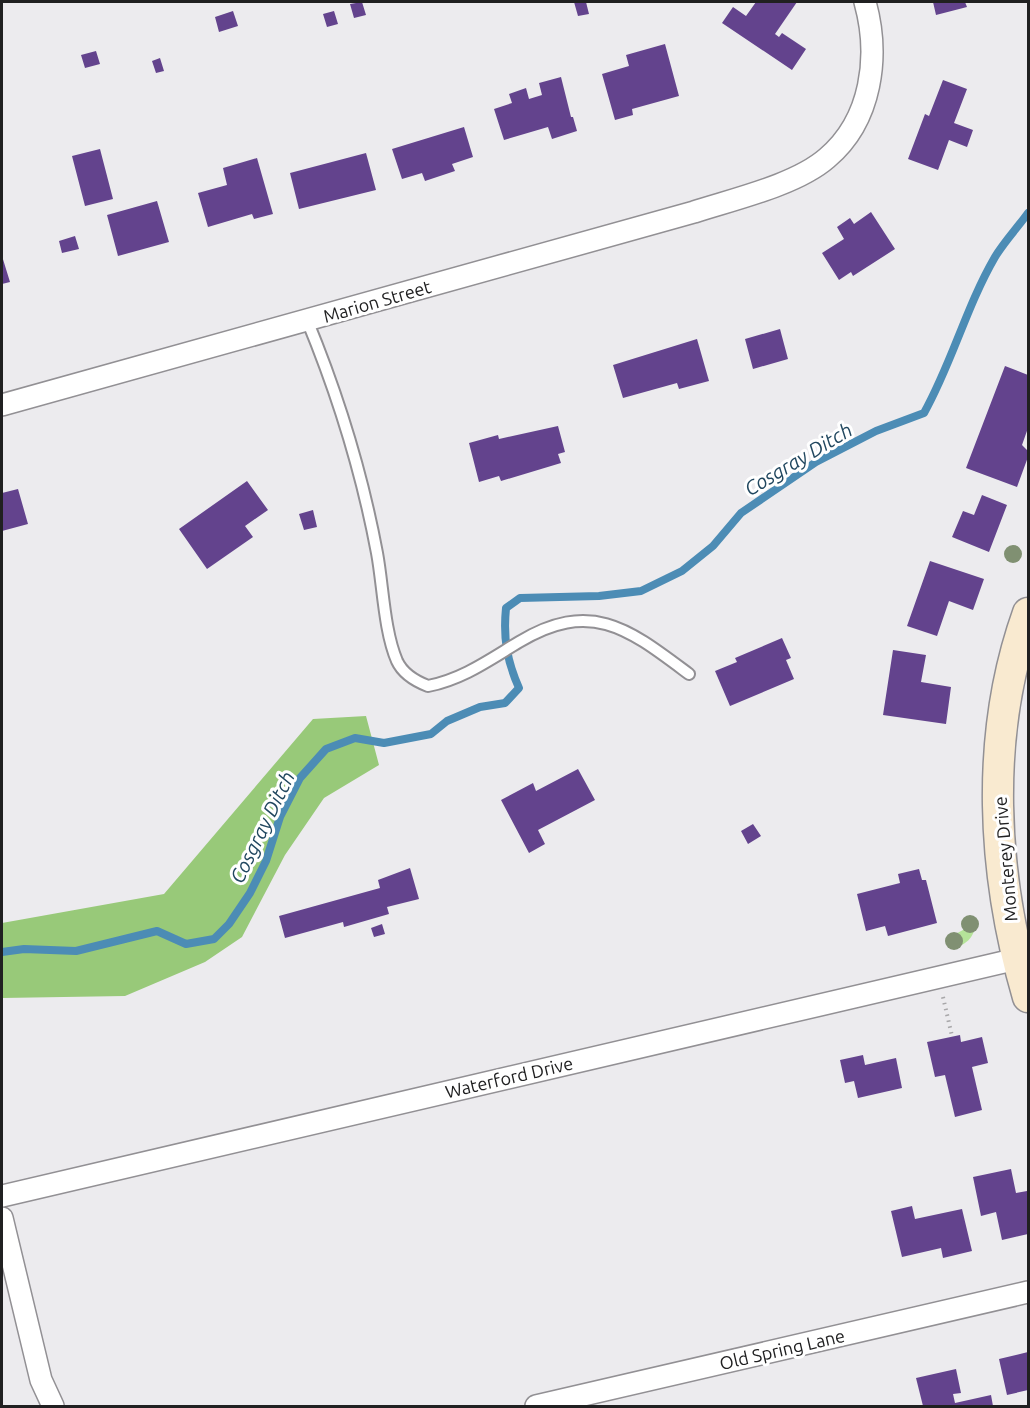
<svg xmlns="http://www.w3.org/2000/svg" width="1030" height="1408" font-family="Ubuntu,sans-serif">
  <rect width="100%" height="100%" fill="#ecebee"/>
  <path fill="#b5e399" d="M968,917H973L976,922C974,939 966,945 950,949L946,939L963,930Z"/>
  <path fill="#98c979" d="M366,716L379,765L324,798L285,855L242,937L205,962L125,996L2,998V923L164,894L313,719Z"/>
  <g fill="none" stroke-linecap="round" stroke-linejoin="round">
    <path stroke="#4c8cb5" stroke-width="8" d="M2,952L24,949L76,951L157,931L186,944L214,939L229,924L250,893L266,861L280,817L300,778L326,749L355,738L384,743L431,734L447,721L480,707L505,703L519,688C507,661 503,638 506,608L520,598L599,596L641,591L682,571L713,546L741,513L816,462L876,431L924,413C952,363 966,307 995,257C1004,242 1018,227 1028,213"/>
  </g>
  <path fill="#63438d" d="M362,2L366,15L354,18L350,4Z
    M574,2H586L589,14L578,16Z
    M756,2H797L775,34L779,37L782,33L806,49L792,70L722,23L733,7L746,16Z
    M933,2H965L967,7L936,15Z
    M233,11L238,26L219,32L215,17Z
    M334,11L338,24L327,27L323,14Z
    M665,44L679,96L632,109L633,115L615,120L602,74L629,66L626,55Z
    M96,51L100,64L85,68L81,55Z
    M160,58L164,71L156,73L152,61Z
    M561,77L571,117H573L577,131L552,139L548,127L504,140L494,109L512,103L509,94L526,88L529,99L542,95L539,83Z
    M943,80L967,89L954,123L973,130L967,147L949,140L938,170L908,159L925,114L929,116Z
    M464,127L473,157L452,164L455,171L425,181L422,173L402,179L392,149Z
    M100,149L113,199L85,206L72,156Z
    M366,153L376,190L299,209L290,173Z
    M257,158L273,214L254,219L252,214L208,227L198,193L227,185L223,168Z
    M157,201L169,242L118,256L107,215Z
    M871,212L895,249L853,276L851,272L839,280L822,253L844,239L837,227L850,218L854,224Z
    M75,236L79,249L62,253L59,241Z
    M2,256L10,282L2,284Z
    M780,329L788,359L753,369L745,339Z
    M697,339L709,381L679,389L677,383L623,398L613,365Z
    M1005,366L1028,375V428L1022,445L1028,451V457L1017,487L966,468Z
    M558,426L565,452L558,454L561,463L501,481L499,476L479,482L469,443L498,435L499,439Z
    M247,481L268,510L245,526L253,537L207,569L179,529Z
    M18,489L28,524L2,531V493Z
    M982,495L1007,505L989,552L952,537L963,511L974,515Z
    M313,510L317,527L304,530L299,514Z
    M930,561L984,579L973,610L949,601L937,636L907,626Z
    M782,638L791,658L786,660L794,679L730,706L715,671L737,662L735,658Z
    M893,650L926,655L921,682L951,687L946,724L883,715Z
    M578,769L595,800L538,830L545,844L529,853L501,800L533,783L536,791Z
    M753,824L761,836L748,844L741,831Z
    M410,868L419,899L387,907L389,914L344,927L343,922L285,938L279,916L380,888L378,880Z
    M919,869L922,880H926L937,923L888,936L885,926L866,931L857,894L900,883L898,874Z
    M382,924L385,934L374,937L371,928Z
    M960,1035L961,1042L982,1037L988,1063L972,1067L982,1110L955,1117L945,1075L935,1077L927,1042Z
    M863,1055L865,1065L896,1058L902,1088L858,1098L854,1081L845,1083L840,1060Z
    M1011,1169L1016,1193L1027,1191L1028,1234L1002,1240L996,1212L981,1216L973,1177Z
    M912,1206L915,1219L962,1209L972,1251L943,1258L941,1248L902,1257L891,1211Z
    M1028,1352V1390L1007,1395L999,1359Z
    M956,1369L961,1393L953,1394L955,1403L991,1395L993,1406H923L916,1378Z"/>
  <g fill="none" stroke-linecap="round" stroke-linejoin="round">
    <defs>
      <path id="lane" d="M307,320C338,395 362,473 377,553C383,585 384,631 397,661C403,674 415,681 428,686C463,679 489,660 519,642C592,598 630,630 689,674"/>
      <path id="street" d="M2,405L694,212C734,199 796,185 827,158C872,120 880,56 865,2
        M2,1196L1017,959
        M2,1218L41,1380L53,1406
        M536,1406L1028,1292"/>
      <path id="secondary" d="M1028,613C984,736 992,874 1028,997"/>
    </defs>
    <use href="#lane" stroke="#929094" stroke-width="14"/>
    <use href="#street" stroke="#929094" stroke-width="24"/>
    <use href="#secondary" stroke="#929094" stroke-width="33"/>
    <path stroke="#a8a7a9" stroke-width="4" stroke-dasharray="1.5 4.5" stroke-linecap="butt" d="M943,997L952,1036"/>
    <use href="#lane" stroke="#fff" stroke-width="10"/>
    <use href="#street" stroke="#fff" stroke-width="21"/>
    <use href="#secondary" stroke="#f9ead0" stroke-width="30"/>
  </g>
  <g fill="#809072">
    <circle cx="1013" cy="554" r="9"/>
    <circle cx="970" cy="924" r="9"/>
    <circle cx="954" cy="941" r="9"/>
  </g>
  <g text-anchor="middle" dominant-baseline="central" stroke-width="6" stroke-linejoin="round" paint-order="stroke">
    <g font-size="18" fill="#202021" stroke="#fff">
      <text transform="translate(377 301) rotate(-16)">Marion Street</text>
      <text transform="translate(1005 859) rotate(-95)">Monterey Drive</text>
      <text transform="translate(509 1077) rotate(-13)">Waterford Drive</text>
      <text transform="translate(782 1349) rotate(-13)">Old Spring Lane</text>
    </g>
    <g font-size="20" font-style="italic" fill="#21475f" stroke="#fff">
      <text transform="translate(798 459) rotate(-31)">Cosgray Ditch</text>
      <text transform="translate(262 827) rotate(-64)">Cosgray Ditch</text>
    </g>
  </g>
  <rect width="1030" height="1408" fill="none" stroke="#202021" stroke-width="6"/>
</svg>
